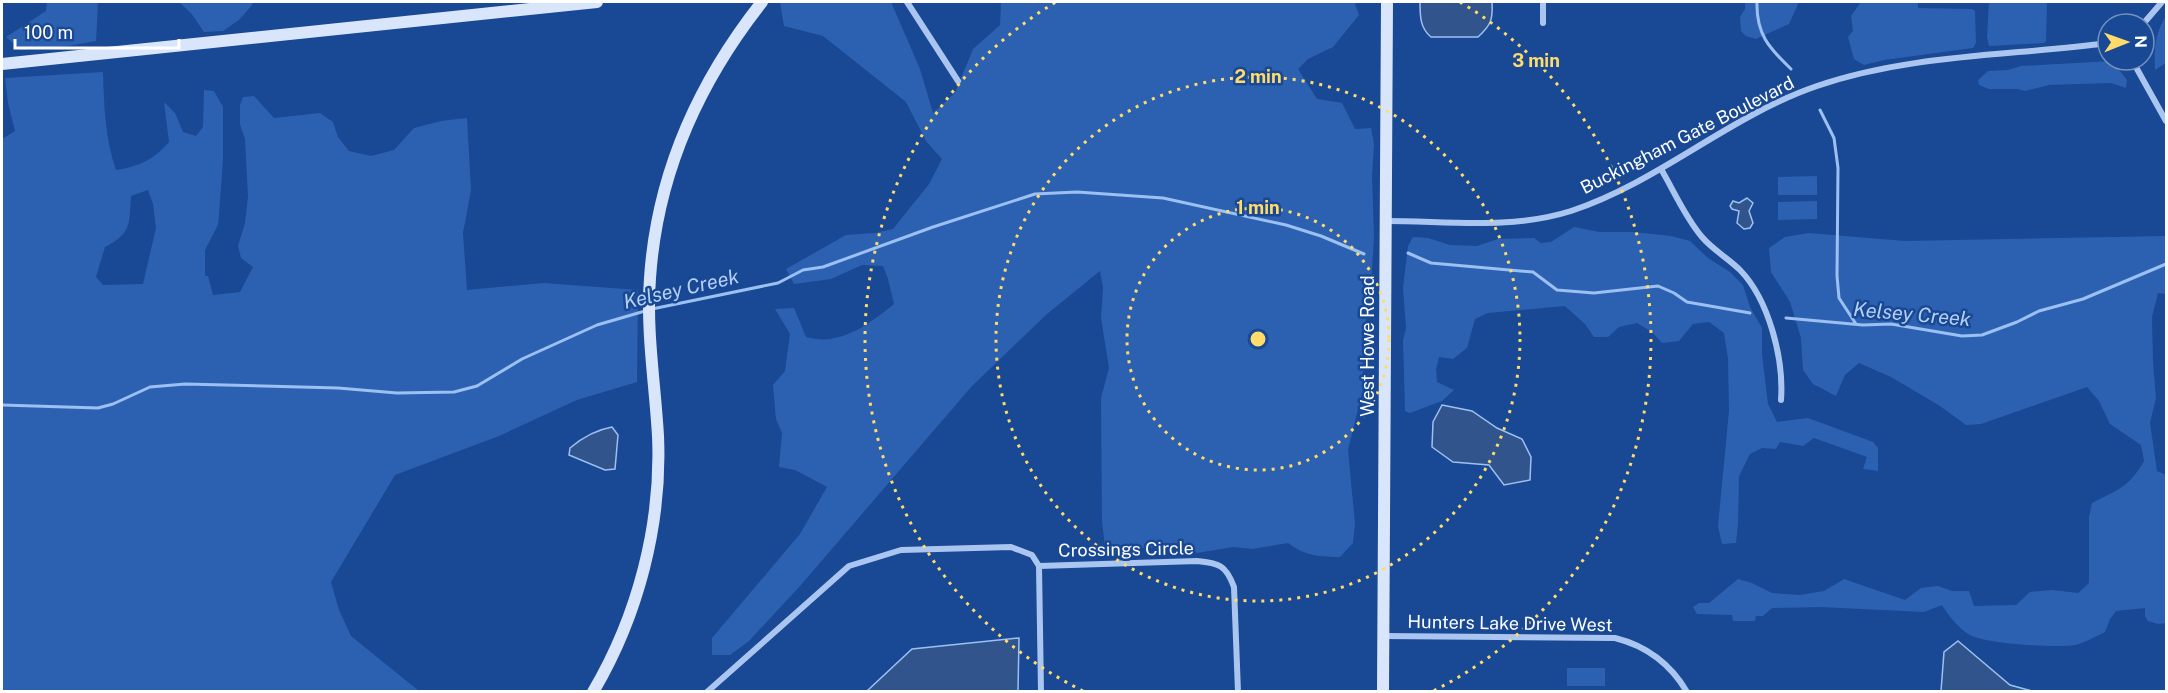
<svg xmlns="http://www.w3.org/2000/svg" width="2168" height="693" font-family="'Public Sans',sans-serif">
  <rect width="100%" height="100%" fill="#194894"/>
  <path fill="#2c61b2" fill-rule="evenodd" d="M47,2H98L96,41L68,46L21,50L6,37L46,11Z
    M179,2H251L253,4L239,20L223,31L204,32L191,13Z
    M780,2H891L920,69L933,113L955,93L973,49L1000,25L1001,2H1357L1355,4L1359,15L1333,47L1308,59L1298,69L1317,99L1342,103L1355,129L1371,128L1374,144L1372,176L1374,238L1370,300L1363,336V389L1348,450L1355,524L1353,543L1340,557C1320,557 1305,556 1288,543L1252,549L1233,547L1197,553L1183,546L1126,549L1105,546L1102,522L1101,398L1109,368L1101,318L1103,288L1100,271L1047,314L972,386L800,586L749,641L730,655H712V638L800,534L827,487L795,470L779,467L782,433L776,419L773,385L785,371L790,334L775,309L794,308L806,337C840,347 869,324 894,304L888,279L883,266L862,265L831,279L794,284L786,269L846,235L875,233L893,229L929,184L942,159L926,141L906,102L823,36L784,26Z
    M1745,2H1797L1798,4L1789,24L1756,39L1746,36L1741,31L1740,17L1745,9Z
    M1861,2H1918V8L1972,9L1975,11L1976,43L1973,48L1884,60L1864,65L1854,59L1848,37L1853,31L1851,16Z
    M1989,2H2047L2046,41L2044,43L1989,46L1987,37Z
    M2166,16V63L2155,70C2154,49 2155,33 2166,16Z
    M2112,61L2127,80L2126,88L2111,83L2049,85L2025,91L2017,89H1989L1979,85L1978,80L1988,71L2008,70L2021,66Z
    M103,72C104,105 105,138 116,170C140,166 153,160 169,142L164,102L175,113L183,132L196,136L203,127L204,90L214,91L223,107V159L219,215L218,225L205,250V276H208L213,295L240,292L253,267L241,258L238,246L245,223L248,197L245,139L240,125V105L243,97L254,96L274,118L320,113L333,122L338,137L349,151L371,156L394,150L414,128L441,121L467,118L471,190L463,233L467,290L544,283L638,290L637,382L577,400L499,436L395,475L331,582L339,610L351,636L419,691H2V139L15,131L8,103L5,78ZM148,190L153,204L156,228L143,284L103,285L96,277L105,247C132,233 129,224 131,196Z
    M1817,176V195H1778V177Z
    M1817,201V219L1778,220V202Z
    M1574,227L1599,232H1633L1671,236L1690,241L1708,258L1730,272L1743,285L1750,307L1762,328V354L1768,404L1777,422L1808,418L1873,442L1878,448V471L1863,469L1867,457L1814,438L1803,446L1780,442L1776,449L1762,448L1750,454L1739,476L1738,523L1736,543L1722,544L1718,526L1729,411L1728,359L1724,333L1709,322L1693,324L1679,341L1662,343L1652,332L1637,323L1619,327L1608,337H1594L1585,324L1565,306L1488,313L1475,319L1467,348L1453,359L1439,357L1436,369L1437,382L1454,390L1442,401L1410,413L1405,411L1403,340L1406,328L1403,288L1408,246L1413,237L1428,238L1450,245L1477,246L1498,239L1534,238L1541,243L1551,242Z
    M1809,233L1905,241L2166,236V294L2158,293L2152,317L2153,363L2156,398L2150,423L2157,471L2166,475V623L2158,624L2148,621L2145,616V608L2116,611L2110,619L2105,632C2096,636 2085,643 2075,645C2056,648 1986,644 1970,635C1958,628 1949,616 1942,605L1924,612L1821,607L1772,608L1763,616H1756L1755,621H1733L1732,615L1697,614L1693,607L1699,603H1709L1738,579L1752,583L1772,593L1800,595L1824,591L1844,579L1905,600L1921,588L1938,586L1952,591H1969L1974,606L2016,605L2030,592L2052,590L2078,593L2089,583V517L2092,503C2118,490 2129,487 2144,461L2141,445L2110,424L2099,401L2087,387L1981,424L1966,425L1940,406L1891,377L1859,363L1845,375L1836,396L1813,384L1803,370L1801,338L1790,302L1771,272L1769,248L1785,237Z
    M1567,668H1605V686H1567Z"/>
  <path fill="#31548c" stroke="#9cc0f2" stroke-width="1.5" d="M1420,2H1492C1493,20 1491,25 1478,37H1431C1420,28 1420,16 1420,2Z
    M1747,198L1753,203L1749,211L1753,223L1750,228L1744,229L1737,223L1739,211L1732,209L1730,206L1733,201L1739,203Z
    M1442,405L1472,411L1497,428L1522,439L1531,457L1530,480L1504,485L1489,465L1453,462L1432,447L1433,422Z
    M612,427L618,435L615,469L605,470L569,455L570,448C583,437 595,430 612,427Z
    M1019,638L1018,691H867L912,649Z
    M1958,641L2010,685L2032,691H1941L1944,652Z"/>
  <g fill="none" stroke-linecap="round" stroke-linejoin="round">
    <path stroke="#9cc0f2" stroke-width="3" d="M1757,2C1756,34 1769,48 1791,69
      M1820,110L1834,138L1838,168L1837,276L1839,298L1856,324
      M1408,253L1431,263L1533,272L1557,290L1594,293L1658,286L1674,293L1687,302L1750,313
      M652,309L778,283L803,270L823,267L933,227L1035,194L1077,192L1163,198L1286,225L1321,236L1364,254
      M1786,318L1863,325L1891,324L1962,336L1982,335L2017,322L2039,311L2083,299L2166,264
      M2,405L98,408L113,404L150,387L185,384L338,388L397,393L454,392L477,386L522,359L597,325L645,311"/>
    <path stroke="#aac6f0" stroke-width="6" d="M907,2L958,81
      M1543,2V23
      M2143,24L2162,2
      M2132,60L2166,121
      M1661,169C1674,191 1685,217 1702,237C1713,250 1728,258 1740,270C1769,300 1784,359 1781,400
      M1386,221C1447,221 1511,230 1571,211C1659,182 1729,116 1817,86C1911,54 2010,56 2108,43
      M1039,566L1197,561C1219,563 1226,565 1234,587L1238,692
      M1039,566L1041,692
      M1383,636L1615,638C1647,646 1670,663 1687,692
      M707,692L849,566L901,550L1011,547L1032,555L1039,566"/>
    <path stroke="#d8e5fb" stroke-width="12" d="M2,64L597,2
      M593,692C638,616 662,524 658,436C655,383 646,331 650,278C657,174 698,83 762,2
      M1383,692L1387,2"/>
  </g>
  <g fill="none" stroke="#ffdc69" stroke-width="3" stroke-dasharray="3 6">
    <circle cx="1258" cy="339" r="131"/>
    <circle cx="1258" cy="339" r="262"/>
    <path d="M1083 691A393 393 0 0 1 1056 2M1460 2A393 393 0 0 1 1433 691"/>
  </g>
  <g text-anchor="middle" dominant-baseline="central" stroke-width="5" stroke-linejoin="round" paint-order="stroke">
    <g font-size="18" fill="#fff" stroke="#194894">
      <text transform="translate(1687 135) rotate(-27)">Buckingham Gate Boulevard</text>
      <text transform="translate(1367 346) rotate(-90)">West Howe Road</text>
      <text transform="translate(1126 549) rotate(-1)">Crossings Circle</text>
      <text transform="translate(1510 623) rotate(1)">Hunters Lake Drive West</text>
    </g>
    <g font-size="20" font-style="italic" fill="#b6d0f7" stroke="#194894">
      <text transform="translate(681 289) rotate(-13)">Kelsey Creek</text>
      <text transform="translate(1912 314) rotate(5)">Kelsey Creek</text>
    </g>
  </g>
  <circle cx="1258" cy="339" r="9" fill="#ffdc69" stroke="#194894" stroke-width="3"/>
  <g font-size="18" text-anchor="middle" font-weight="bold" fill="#ffdc69" stroke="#194894" stroke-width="5" stroke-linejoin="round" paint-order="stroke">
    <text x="1536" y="67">3 min</text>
    <text x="1258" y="83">2 min</text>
    <text x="1258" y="214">1 min</text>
  </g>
  <rect width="2168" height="693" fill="none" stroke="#ffffff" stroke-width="6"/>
  <g transform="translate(2126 42) rotate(89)"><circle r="28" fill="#194894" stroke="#7591bf" stroke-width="1.5"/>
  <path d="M0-4.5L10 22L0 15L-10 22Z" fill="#ffdc69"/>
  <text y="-9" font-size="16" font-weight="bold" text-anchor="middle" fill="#ffffff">N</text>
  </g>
  <path d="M15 39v9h164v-9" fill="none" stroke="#ffffff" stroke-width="3"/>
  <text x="24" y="39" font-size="18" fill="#ffffff" stroke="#194894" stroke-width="4.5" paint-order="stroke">100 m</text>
</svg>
